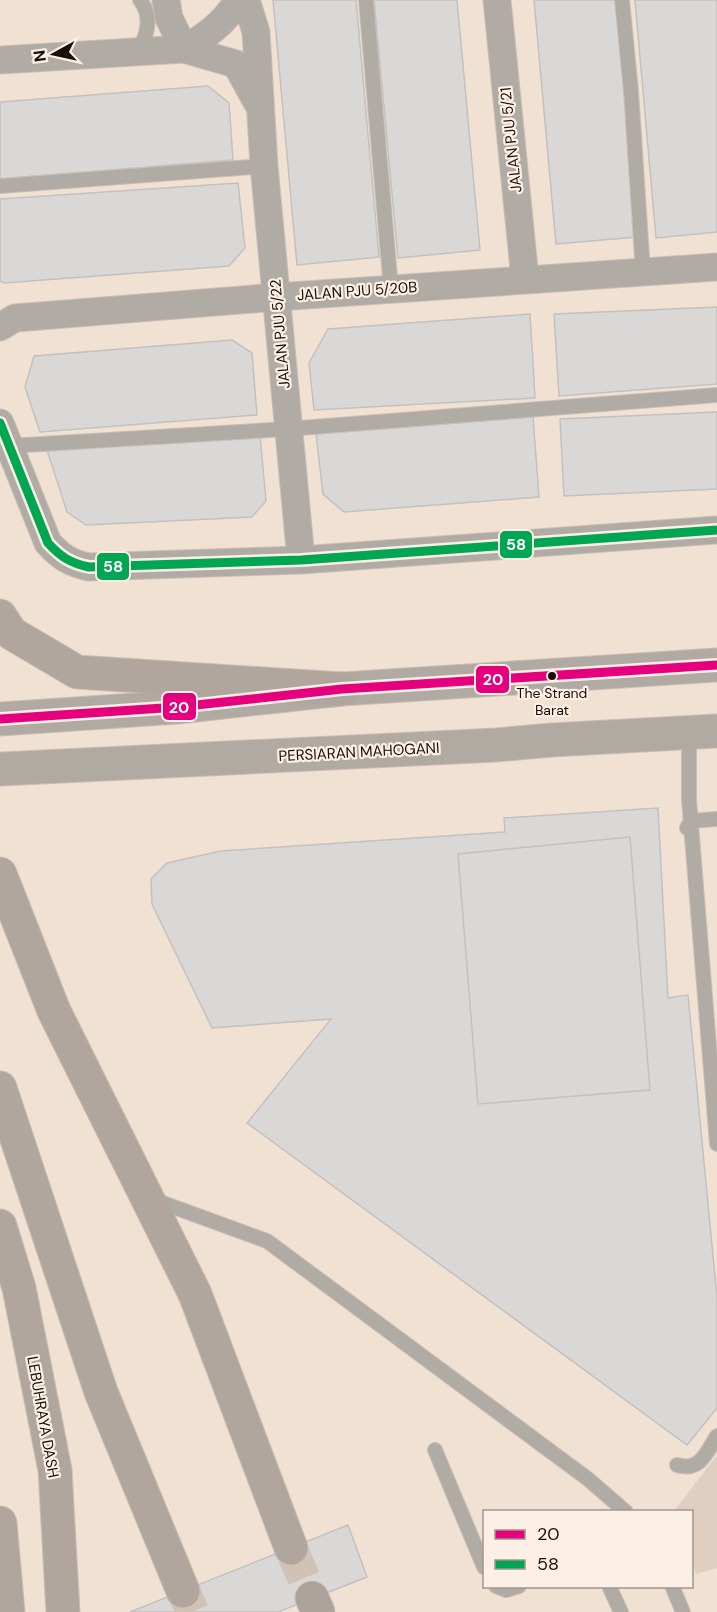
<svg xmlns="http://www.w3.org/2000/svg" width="717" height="1612" font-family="'DM Sans',sans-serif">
  <rect width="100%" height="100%" fill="#f0e1d3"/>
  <path fill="#e0cfc0" d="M717,1455V1568L696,1574L692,1560V1512L675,1510Z"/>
  <path fill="#d9d8d6" stroke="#c3c1bf" stroke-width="1.5" d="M273,0H356L379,257L297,265Z
    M374,0H457L480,250L398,258Z
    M534,0H616L637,237L556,244Z
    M635,0H717V232L656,238Z
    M208,86L229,103L233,160L0,179V102Z
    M238,183L245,248L229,266L4,283L0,281V199Z
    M717,307V384L559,396L554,314Z
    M530,314L535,398L314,410L309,363L328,329Z
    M232,340L252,353L257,415L40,432L25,387L34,356Z
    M717,412V489L564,496L560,419Z
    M533,417L539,497L344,512L323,494L316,434Z
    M260,435L266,501L252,517L86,525L67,512L47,450Z
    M658,808L668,998L688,995L717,1298V1408L687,1445L247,1123L331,1019L212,1028L152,904L151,879L167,863L221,851L505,832L504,818Z
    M630,837L650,1090L478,1104L458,854Z
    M348,1525L367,1577L278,1612H130Z"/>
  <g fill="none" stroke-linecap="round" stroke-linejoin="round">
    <path stroke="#d0c2b4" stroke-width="33" stroke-dasharray="33 16" stroke-linecap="butt" d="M291,1548L312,1598
      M183,1591L193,1612"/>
    <defs>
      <path id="lane" d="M366,0L391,289
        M622,0L631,91L643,272
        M139,51C147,34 153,17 140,0
        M0,186L264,166
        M9,446L288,429L717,395
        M689,734V800L717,1144
        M687,828L691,821L717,819
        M152,1199L267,1241L588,1479L626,1512
        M435,1450L484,1567
        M677,1465C700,1472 706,1453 717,1436
        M496,1586L506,1590L519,1586
        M609,1586L621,1612
        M672,1586L683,1612"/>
      <path id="street" d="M166,0L169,18L184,49C206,36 225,23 238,0
        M246,0L256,32L264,166L301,560
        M497,0L525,279
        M0,60L184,49L236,64L257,102
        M0,327L15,318L277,297L717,267
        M0,423L48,543C61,557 70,563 89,567L301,560L717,530"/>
      <path id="secondary" d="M0,719L178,707L342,689L717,665
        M0,769L496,745L552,740L717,731"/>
      <path id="primary" d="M312,1598L318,1612"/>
      <path id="highway" d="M0,616L11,633L77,672L342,689
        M0,874L54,1011L195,1294L291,1548
        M0,1088L101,1392L183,1591
        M0,1226L19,1288L55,1470L63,1612
        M0,1523L8,1612"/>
    </defs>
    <use href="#lane" stroke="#cbbfb5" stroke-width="16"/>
    <use href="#street" stroke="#cbbfb5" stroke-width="29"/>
    <use href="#secondary" stroke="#cbbfb5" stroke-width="35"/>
    <use href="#primary" stroke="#cbbfb5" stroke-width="35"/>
    <use href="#highway" stroke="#cbbfb5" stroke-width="35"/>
    <use href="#lane" stroke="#b0aba5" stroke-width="14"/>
    <use href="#street" stroke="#b0aba5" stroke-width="27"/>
    <use href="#secondary" stroke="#b1aaa2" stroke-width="33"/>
    <use href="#primary" stroke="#aaa29b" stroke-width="33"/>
    <use href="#highway" stroke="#b0a69d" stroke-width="33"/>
    <defs>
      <path id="bus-1" d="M0,719L178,707L342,689L717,665"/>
      <path id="bus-2" d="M0,423L48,543C61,557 70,563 89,567L301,560L717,530"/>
    </defs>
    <use href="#bus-1" stroke="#fcf0e6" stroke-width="14"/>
    <use href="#bus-2" stroke="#fcf0e6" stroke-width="14"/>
    <use href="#bus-1" stroke="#e5007d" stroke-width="9"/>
    <use href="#bus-2" stroke="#00a651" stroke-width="9"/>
  </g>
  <circle fill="#190f07" stroke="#fcf0e6" stroke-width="2" cx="552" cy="676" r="5"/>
  <g text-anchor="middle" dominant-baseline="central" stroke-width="4.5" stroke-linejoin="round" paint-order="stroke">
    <g font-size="14" fill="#190f07" stroke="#fcf0e6">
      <text x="552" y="693">The Strand<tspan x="552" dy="17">Barat</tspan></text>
    </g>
    <g font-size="15" fill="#190f07" stroke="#fcf0e6">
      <text transform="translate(511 140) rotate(-96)">JALAN PJU 5/21</text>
      <text transform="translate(357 291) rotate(-4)">JALAN PJU 5/20B</text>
      <text transform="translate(280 334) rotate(-95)">JALAN PJU 5/22</text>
      <text transform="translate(359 752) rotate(-3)">PERSIARAN MAHOGANI</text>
      <text transform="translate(43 1417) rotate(80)">LEBUHRAYA DASH</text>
    </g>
  </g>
  <g stroke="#fcf0e6" stroke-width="2">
    <rect x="499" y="530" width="34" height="29" rx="6" fill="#00a651"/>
    <rect x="96" y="552" width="34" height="29" rx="6" fill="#00a651"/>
    <rect x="475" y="665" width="35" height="29" rx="6" fill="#e5007d"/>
    <rect x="162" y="692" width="35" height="29" rx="6" fill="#e5007d"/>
  </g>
  <g font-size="16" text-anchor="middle" font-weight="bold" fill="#fff">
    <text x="516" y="550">58</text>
    <text x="113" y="572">58</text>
    <text x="493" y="685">20</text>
    <text x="179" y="713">20</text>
  </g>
  <rect x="483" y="1510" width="210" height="78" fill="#fcf0e6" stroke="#a1968d" stroke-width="1.5"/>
  <rect x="495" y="1530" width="30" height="9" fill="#e5007d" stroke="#a1968d" stroke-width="1.5"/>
  <text x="537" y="1540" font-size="18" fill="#190f07">20</text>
  <rect x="495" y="1560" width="30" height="9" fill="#00a651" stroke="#a1968d" stroke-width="1.5"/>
  <text x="537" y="1570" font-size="18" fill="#190f07">58</text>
  <g transform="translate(54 54) rotate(262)" stroke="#fcf0e6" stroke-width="4.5" paint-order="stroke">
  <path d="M0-4.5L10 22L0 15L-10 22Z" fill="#190f07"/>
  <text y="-9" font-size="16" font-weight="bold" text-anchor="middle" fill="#190f07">N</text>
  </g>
</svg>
